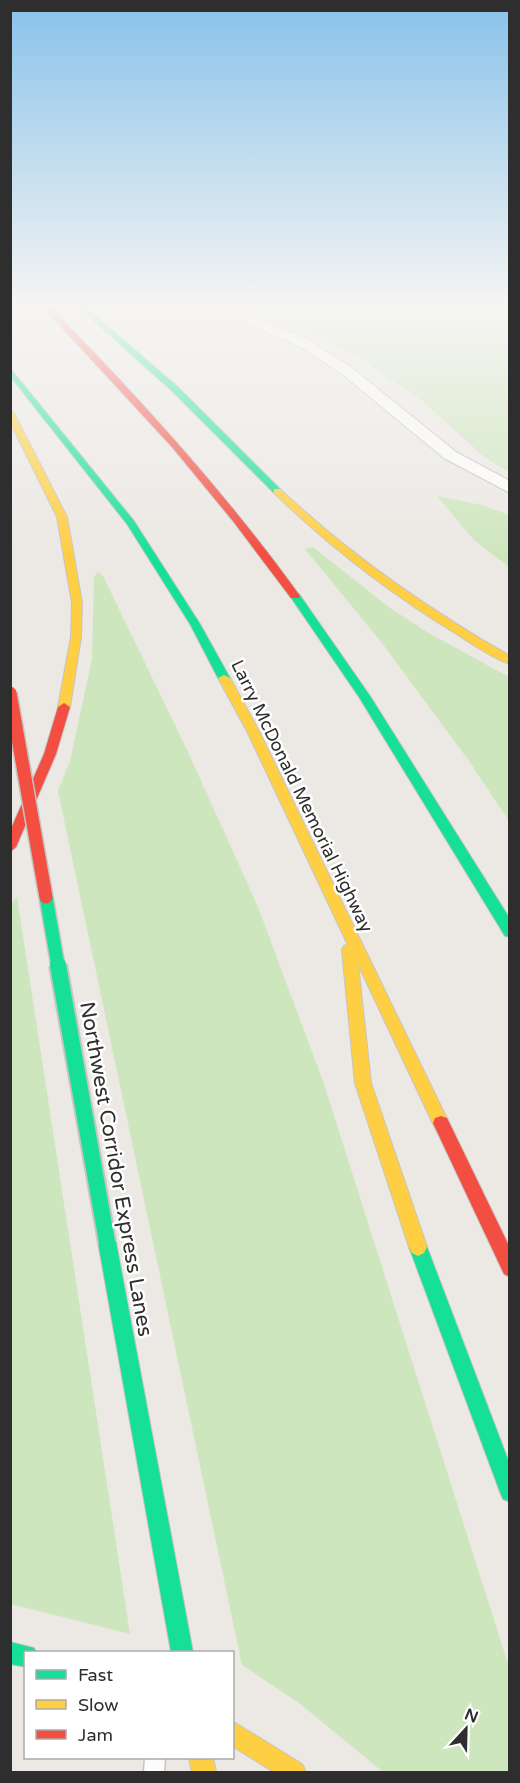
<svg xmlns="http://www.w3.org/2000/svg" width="520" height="1783" font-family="'Varela Round',sans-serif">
  <rect width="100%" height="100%" fill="#ece8e4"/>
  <path fill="#cee6be" d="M233,305H509V472L483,456L424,402L350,352L297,326Z
    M437,496L482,505L509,515V567L473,539Z
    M313,547L390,608L427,632L509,677V821L469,761L382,643L305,549Z
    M98,572L103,576L188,752L258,907L323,1081L509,1667V1772H383L299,1703L242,1665L58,791L70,761L92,659L94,577Z
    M17,897L130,1634L11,1604L10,906Z"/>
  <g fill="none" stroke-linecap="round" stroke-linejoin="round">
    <defs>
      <path id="lane" d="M145,1758H165L164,1772H144Z"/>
      <path id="street" d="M190,305H212L239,311L309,340L352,368L456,452L510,481V493L444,458L342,374L299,346L230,317L192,308Z"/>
      <path id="fast" d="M76,305H83L178,387L280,489V493H274L172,391Z
        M10,368L134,521L200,624L230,678L228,680H220L218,678L190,624L127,524L10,376Z
        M295,593L299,594L370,696L510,919V937L505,936L359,697L290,596Z
        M107,1233L113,1236L116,1242L193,1652H171L98,1242L101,1236Z
        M418,1238L424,1241L427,1247L510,1465V1502L503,1499L500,1492L409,1247L412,1241Z
        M10,1642L34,1648L36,1652H26V1667L10,1664Z"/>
      <path id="slow" d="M10,411L14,413L67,517L82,603L81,637L70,707L64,711L58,707L71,637L72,603L57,517L10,422Z
        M274,489H280C350,555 426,608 510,656V664C492,658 474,645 458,635C391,594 330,547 274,493Z
        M224,675L230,678L259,731L449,1123L447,1128L441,1130L435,1128L358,964L371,1083L427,1247L424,1253L418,1256L412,1253L409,1247L355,1083L342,950L344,946L348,945L247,731L218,678Z
        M232,1721L302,1764L306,1772H274L232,1746Z
        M189,1758H213L216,1772H192Z"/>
      <path id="jam" d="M41,305H48C138,396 225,492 300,596L299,598H291L233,521L172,447Z
        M64,703L70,707L56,754L16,847L10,852V831L44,754L58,707Z
        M441,1116L447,1118L510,1248V1277L504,1274L433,1123L435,1118Z"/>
    </defs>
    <use href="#lane" stroke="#c5c4c5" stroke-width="3"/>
    <use href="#street" stroke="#c5c4c5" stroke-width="2"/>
    <use href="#fast" stroke="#c6c5c4" stroke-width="2"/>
    <use href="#slow" stroke="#c6c5c4" stroke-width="2"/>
    <use href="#jam" stroke="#c6c5c4" stroke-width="2"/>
    <use href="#lane" fill="#fcfcfb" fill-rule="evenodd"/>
    <use href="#street" fill="#fcfcfb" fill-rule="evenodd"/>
    <use href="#fast" fill="#16e098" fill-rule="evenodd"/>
    <use href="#slow" fill="#ffcf43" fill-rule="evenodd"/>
    <use href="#jam" fill="#f24e42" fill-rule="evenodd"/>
    <defs>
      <path id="fast-bridge-far1" d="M46,897L58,966"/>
      <path id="fast-bridge" d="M58,965L107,1242"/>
      <path id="jam-bridge" d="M10,693L46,897"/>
    </defs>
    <use href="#fast-bridge-far1" stroke="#c6c5c4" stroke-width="16" stroke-linecap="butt"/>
    <use href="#fast-bridge" stroke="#c6c5c4" stroke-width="20" stroke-linecap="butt"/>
    <use href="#jam-bridge" stroke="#c6c5c4" stroke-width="16" stroke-linecap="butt"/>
    <use href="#fast-bridge-far1" stroke="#16e098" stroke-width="13"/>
    <use href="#fast-bridge" stroke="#16e098" stroke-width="16"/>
    <use href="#jam-bridge" stroke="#f24e42" stroke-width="13"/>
  </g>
  <linearGradient id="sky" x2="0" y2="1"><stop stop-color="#88c2ea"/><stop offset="0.55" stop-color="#f6f5f3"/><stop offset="1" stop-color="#f6f5f3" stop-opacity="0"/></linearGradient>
  <rect width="520" height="555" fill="url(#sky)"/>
  <g text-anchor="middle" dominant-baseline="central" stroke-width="5" stroke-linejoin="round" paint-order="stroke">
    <g font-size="18" fill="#2e2e2e" stroke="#fff">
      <text transform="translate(302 796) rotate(64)">Larry McDonald Memorial Highway</text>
    </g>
    <g font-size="21" fill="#2e2e2e" stroke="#fff">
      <text transform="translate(116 1169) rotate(80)">Northwest Corridor Express Lanes</text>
    </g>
  </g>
  <rect width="520" height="1783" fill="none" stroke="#2e2e2e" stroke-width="24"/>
  <rect x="24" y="1651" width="210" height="108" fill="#ffffff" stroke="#ababab" stroke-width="1.5"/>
  <rect x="36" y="1670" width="30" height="9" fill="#16e098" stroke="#ababab" stroke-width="1.5"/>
  <text x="78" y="1681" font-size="18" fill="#2e2e2e">Fast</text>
  <rect x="36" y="1700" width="30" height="9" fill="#ffcf43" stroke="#ababab" stroke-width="1.5"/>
  <text x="78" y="1711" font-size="18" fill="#2e2e2e">Slow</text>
  <rect x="36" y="1730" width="30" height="9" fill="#f24e42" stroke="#ababab" stroke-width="1.5"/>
  <text x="78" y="1741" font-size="18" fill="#2e2e2e">Jam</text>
  <g transform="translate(466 1729) rotate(22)" stroke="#ffffff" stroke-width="4.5" paint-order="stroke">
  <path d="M0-4.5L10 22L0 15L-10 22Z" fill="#2e2e2e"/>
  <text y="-9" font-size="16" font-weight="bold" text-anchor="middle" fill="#2e2e2e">N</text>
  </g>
</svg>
